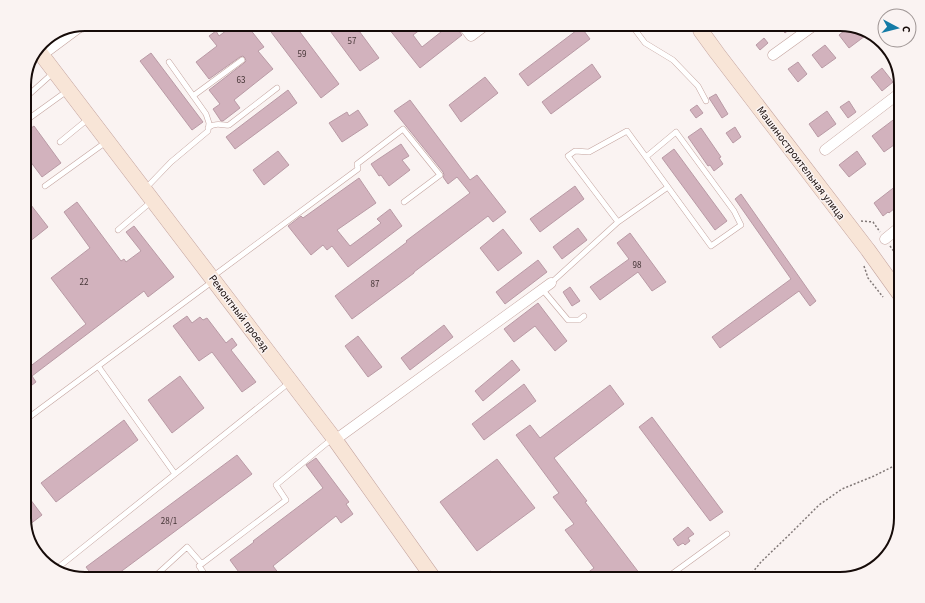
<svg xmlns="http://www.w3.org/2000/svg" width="925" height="603" font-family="'Source Sans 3',sans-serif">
  <rect width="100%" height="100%" fill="#faf3f2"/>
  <path fill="#d2b2bd" stroke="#b99aa5" d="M235,24H246L264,47L258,51L273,69L234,100L240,108L223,121H221L213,109L220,104L209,90L244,63L246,61L245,58L243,56L240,57L209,79L196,62L217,46L209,36L216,31L219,36Z
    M265,24H294L339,84L321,98Z
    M325,24H354L379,58L360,71Z
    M385,24H428L413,35L422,47L451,24H454L462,35L420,68Z
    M778,24H796L785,33Z
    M581,27L590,39L528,86L519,74Z
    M849,27L869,33L849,48L839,35Z
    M764,38L768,43L760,50L756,45Z
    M825,45L836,58L822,68L812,55Z
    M151,53L203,122L192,130L140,61Z
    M798,62L807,74L798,82L788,69Z
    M592,64L601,77L551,114L542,102Z
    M882,68L893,82L882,91L871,77Z
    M485,77L498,93L461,122L449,105Z
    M288,90L297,103L235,149L226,137Z
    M716,94L728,114L722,118L709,98Z
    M410,100L470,180L477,175L506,212L493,222L488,216L414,272V273L352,319L335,296L407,242L406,241L470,193L457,177L448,184L443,177L444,175L443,172L394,111Z
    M849,101L856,112L848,118L840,107Z
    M697,105L703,113L696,118L690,110Z
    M358,110L368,125L342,142L329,123L347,112L349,116Z
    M827,111L836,124L818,137L809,124Z
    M901,114V140L884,152L872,136Z
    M34,126L61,163L42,177L24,153V133Z
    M735,127L741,137L733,143L726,133Z
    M701,128L721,157L719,158L723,164L714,171L710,165L708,166L688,137Z
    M401,144L409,156L402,160L410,170L389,186L381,175L379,176L371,164Z
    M674,149L727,221L715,230L662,158Z
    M278,151L289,165L264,185L253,170Z
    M857,151L866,164L849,177L839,165Z
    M359,178L376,203L337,230L350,246L381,223L377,219L390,209L402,226L348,267L332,246L327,250L323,245L311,255L288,226L301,216L303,218Z
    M901,182V203L889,213L888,212L883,216L874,203Z
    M575,186L584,199L540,232L530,219Z
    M741,194L816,301L810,306L799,291L720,348L712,337L791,279L735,199Z
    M24,196L48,227L24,246Z
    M77,202L121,261L124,259L126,262L141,251L126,232L134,226L174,277L148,297L144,291L32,376L36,382L24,391V371L86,324L51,278L90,248L64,212Z
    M578,228L587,240L562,259L553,247Z
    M503,229L522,253L498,271L480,248Z
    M630,233L666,282L652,291L638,272L600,300L590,287L629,259L617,243Z
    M538,260L547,272L505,304L496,292Z
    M570,287L580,301L572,306L563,292Z
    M538,303L567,341L555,351L535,326L514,342L504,329Z
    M187,316L192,323L200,317L203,320L207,318L226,343L232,338L237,345L231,350L256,382L242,392L212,352L199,361L173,326Z
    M444,325L453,337L410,370L401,358Z
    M358,336L382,367L368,377L345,346Z
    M512,360L520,370L483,401L475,391Z
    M180,376L204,408L172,433L148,400Z
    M524,384L536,401L484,440L472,424Z
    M610,385L624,404L554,458L587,501L585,502L640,574L634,579H579L594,568L565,530L574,524L553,497L559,493L516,435L530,425L540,438Z
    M652,417L723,512L710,521L639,427Z
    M124,420L138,440L56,502L41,483Z
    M237,455L252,474L111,579H95L86,567Z
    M316,458L349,502L346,504L353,514L341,523L336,516L273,566L283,579H244L230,560L254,542L253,541L323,488L306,465Z
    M497,459L535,508L477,551L440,502Z
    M24,491L42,515L29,525L24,518Z
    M688,527L694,534L688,538L690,541L685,545L683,543L678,546L673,539Z
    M491,571L496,579H479Z"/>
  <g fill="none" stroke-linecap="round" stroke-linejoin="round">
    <defs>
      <path id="lane" d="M632,24L636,31L645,43L673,60L698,86L706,101
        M193,96L242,60
        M24,99L53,73
        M24,122L67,91
        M208,128C210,127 212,125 214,125C219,123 224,126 229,125L277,88
        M60,142L88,119
        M45,186L106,142
        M145,189L171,162L208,131L209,123L206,114L169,62
        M618,222L568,156L575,151L589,152L627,131L711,246L741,225L734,211L676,132L646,157
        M118,230L152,201
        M212,277L358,169L357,164L403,129L440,175L404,202
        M551,283L618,222L668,187
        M542,289L568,320H579L584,316
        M98,366L175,474
        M24,421L213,281
        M30,542L52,569
        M55,570L290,382
        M152,579L187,547L201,563
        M208,579L199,566L286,500L276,485L333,438
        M665,579L727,534"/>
      <path id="street" d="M462,24L471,36L487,24
        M42,55L81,26
        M773,55L816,24
        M825,150L901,92
        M885,239L901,226
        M335,440L551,283"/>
      <path id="secondary" d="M698,24L701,31L717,53L868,250L901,296
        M38,50L333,437L434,579"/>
    </defs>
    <use href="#lane" stroke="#c4a49f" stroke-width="6"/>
    <use href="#street" stroke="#c4a49f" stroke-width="11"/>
    <use href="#secondary" stroke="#c4a49f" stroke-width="16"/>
    <path stroke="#817877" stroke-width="1.5" stroke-dasharray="2 2" stroke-linecap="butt" d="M861,221L873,222L880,232
      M890,246L901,261
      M864,266L868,278L883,297
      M747,579L761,562L790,534L819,505L842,489L874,476L892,467L901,461"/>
    <use href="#lane" stroke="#fff" stroke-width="5"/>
    <use href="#street" stroke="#fff" stroke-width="10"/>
    <use href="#secondary" stroke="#f8e5d7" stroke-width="15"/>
  </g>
  <g text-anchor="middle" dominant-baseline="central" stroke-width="3" stroke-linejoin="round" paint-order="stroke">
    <g font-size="9" fill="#453536">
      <text x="352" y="41">57</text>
      <text x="302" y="54">59</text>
      <text x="241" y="80">63</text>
      <text x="637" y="265">98</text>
      <text x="84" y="282">22</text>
      <text x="375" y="284">87</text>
      <text x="169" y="521">28/1</text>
    </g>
    <g font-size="11" fill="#160b09" stroke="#faf3f2">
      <text transform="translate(801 163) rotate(53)">Машиностроительная улица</text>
      <text transform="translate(239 313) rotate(53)">Ремонтный проезд</text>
    </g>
  </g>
  <path d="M0 0H925V603H0ZM85 31H840A54 54 0 0 1 894 85V518A54 54 0 0 1 840 572H85A54 54 0 0 1 31 518V85A54 54 0 0 1 85 31Z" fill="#faf3f2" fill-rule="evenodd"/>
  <path fill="none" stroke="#160b09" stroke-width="2" d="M85 31H840A54 54 0 0 1 894 85V518A54 54 0 0 1 840 572H85A54 54 0 0 1 31 518V85A54 54 0 0 1 85 31Z"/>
  <g transform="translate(897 28) rotate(97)"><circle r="19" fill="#faf3f2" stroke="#9f9695"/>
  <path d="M0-3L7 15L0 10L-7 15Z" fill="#147ba6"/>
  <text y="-6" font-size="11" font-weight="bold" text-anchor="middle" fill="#160b09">С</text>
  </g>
</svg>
